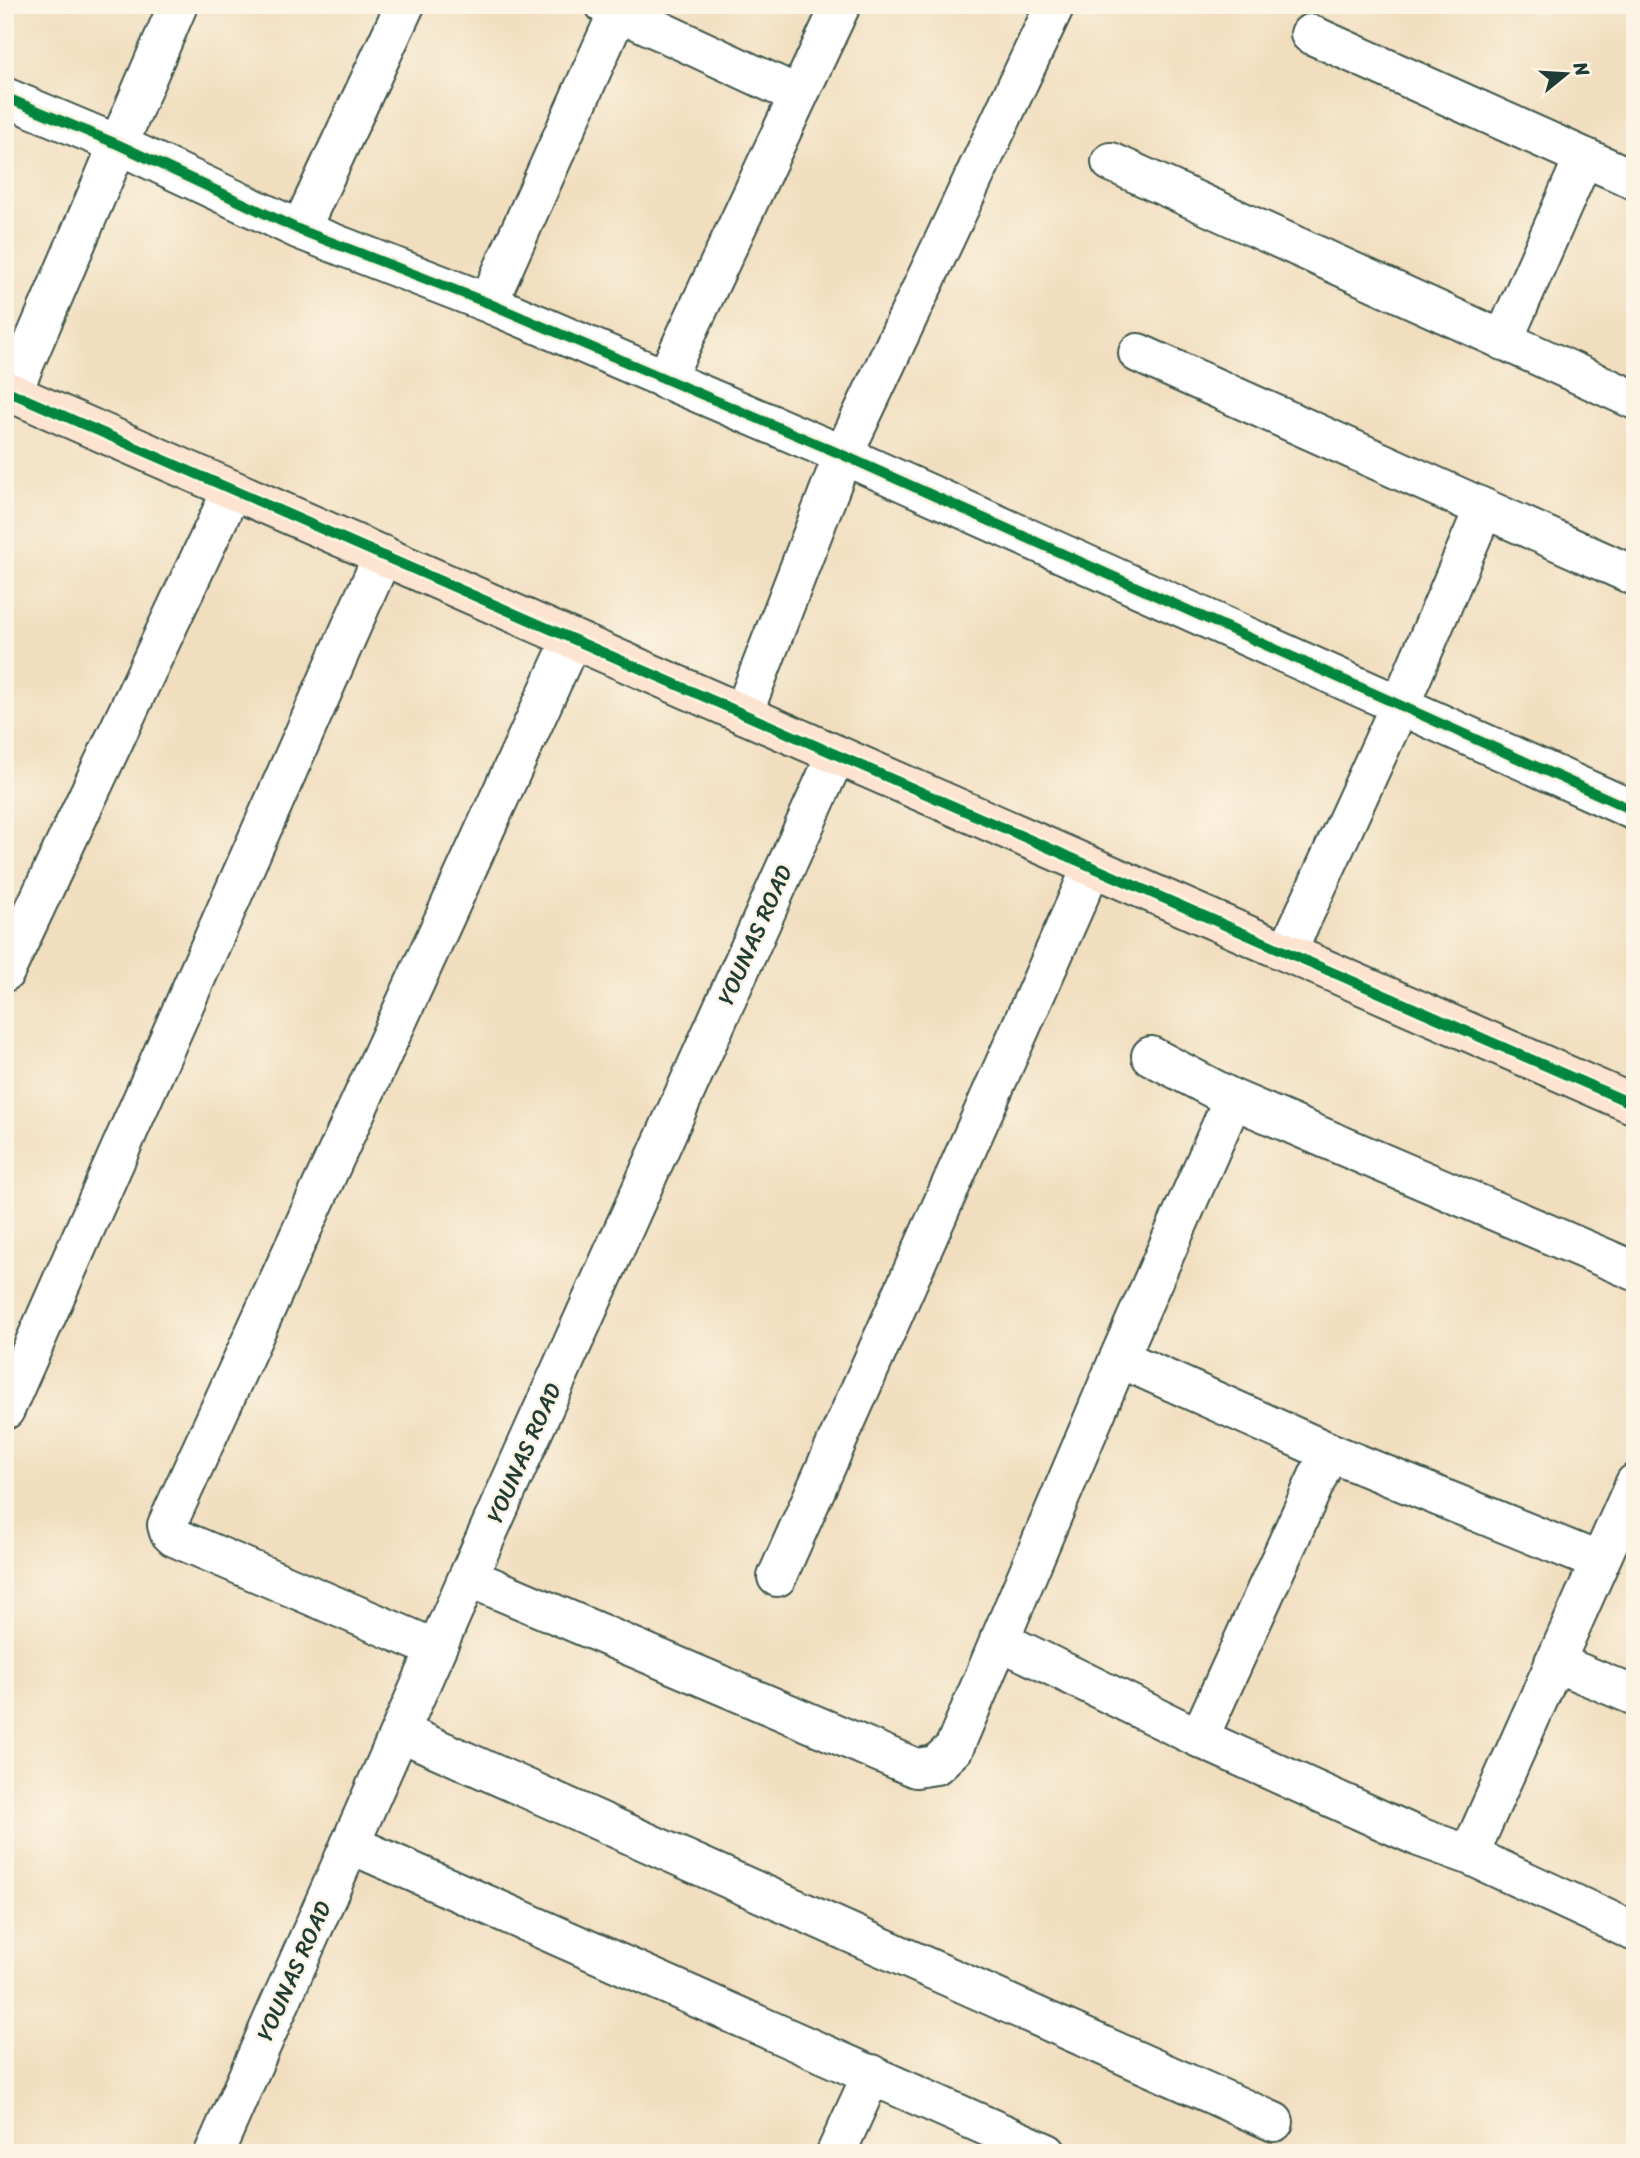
<svg xmlns="http://www.w3.org/2000/svg" width="1640" height="2158" font-family="Sriracha,sans-serif">
  <rect width="100%" height="100%" fill="#fcf5e5"/>
  <filter id="ink" filterUnits="userSpaceOnUse"><feTurbulence type="fractalNoise" baseFrequency=".0143" numOctaves="2"/><feDisplacementMap in="SourceGraphic" scale="14" xChannelSelector="R" yChannelSelector="G"/><feConvolveMatrix kernelMatrix="1 2 1 2 8 2 1 2 1" color-interpolation-filters="sRGB"/></filter>
  <filter id="wash" filterUnits="userSpaceOnUse"><feTurbulence type="fractalNoise" baseFrequency=".00686" numOctaves="4" result="noise"/><feDisplacementMap in="SourceGraphic" scale="28" xChannelSelector="R" yChannelSelector="G"/><feGaussianBlur stdDeviation="1.57" result="paint"/><feColorMatrix in="noise" values="0 0 0 0 0 0 0 0 0 0 0 0 0 0 0 0 0 1.4 0 .05"/><feComposite in="paint" operator="in"/></filter>
  <g filter="url(#wash)">
    <rect width="100%" height="100%" fill="#f1debf"/>
  </g>
  <g filter="url(#ink)">
    <g fill="none" stroke-linecap="round" stroke-linejoin="round">
      <defs>
        <path id="street" d="M605,5L798,95
          M1310,34L1635,180
          M5,97L117,144L300,230L488,303L843,455L1635,811
          M1111,162L1635,400
          M300,230L405,5
          M488,303L621,5
          M1503,341L1584,157
          M1138,353L1635,576
          M665,380L841,5
          M12,393L178,5
          M743,714L843,455L1055,5
          M1287,952L1400,705L1484,508
          M5,972L232,490
          M1233,1099L1635,1271
          M1119,1358L1329,1452L1600,1562
          M5,1410L383,555
          M468,1577L916,1768L936,1765L954,1748L1119,1358L1233,1099L1151,1056
          M777,1577L1092,867
          M999,1640L1199,1738L1419,1837L1469,1855L1635,1932
          M436,1649L174,1537L169,1532L167,1525L572,639
          M1554,1662L1635,1696
          M400,1732L1274,2122
          M1199,1738L1329,1452
          M350,1844L1047,2153
          M1469,1855L1635,1483
          M214,2153L468,1577L836,755
          M836,2153L872,2074"/>
        <path id="secondary" d="M5,390L1635,1105"/>
      </defs>
      <use href="#street" stroke="#3e5549" stroke-width="42"/>
      <use href="#secondary" stroke="#3e5549" stroke-width="42"/>
      <use href="#street" stroke="#fff" stroke-width="38"/>
      <use href="#secondary" stroke="#fde4d1" stroke-width="38"/>
      <defs>
        <path id="cycleway" d="M5,97L117,144L300,230L488,303L843,455L1635,811
          M5,390L1635,1105"/>
      </defs>
      <use href="#cycleway" stroke="#fcf5e5" stroke-width="15"/>
      <use href="#cycleway" stroke="#00873e" stroke-width="10"/>
    </g>
  </g>
  <g text-anchor="middle" dominant-baseline="central" stroke-width="5" stroke-linejoin="round" paint-order="stroke">
    <g font-size="23" fill="#1f3d34" stroke="#fcf5e5">
      <text transform="translate(755 935) rotate(-66)">YOUNAS ROAD</text>
      <text transform="translate(524 1453) rotate(-66)">YOUNAS ROAD</text>
      <text transform="translate(294 1971) rotate(-66)">YOUNAS ROAD</text>
    </g>
  </g>
  <rect width="1640" height="2158" fill="none" stroke="#fcf5e5" stroke-width="28"/>
  <g transform="translate(1566 74) rotate(72)" stroke="#fcf5e5" stroke-width="5" paint-order="stroke">
  <path d="M0-5L12 26L0 18L-12 26Z" fill="#1f3d34"/>
  <text y="-10" font-size="19" font-weight="bold" text-anchor="middle" fill="#1f3d34">N</text>
  </g>
</svg>
